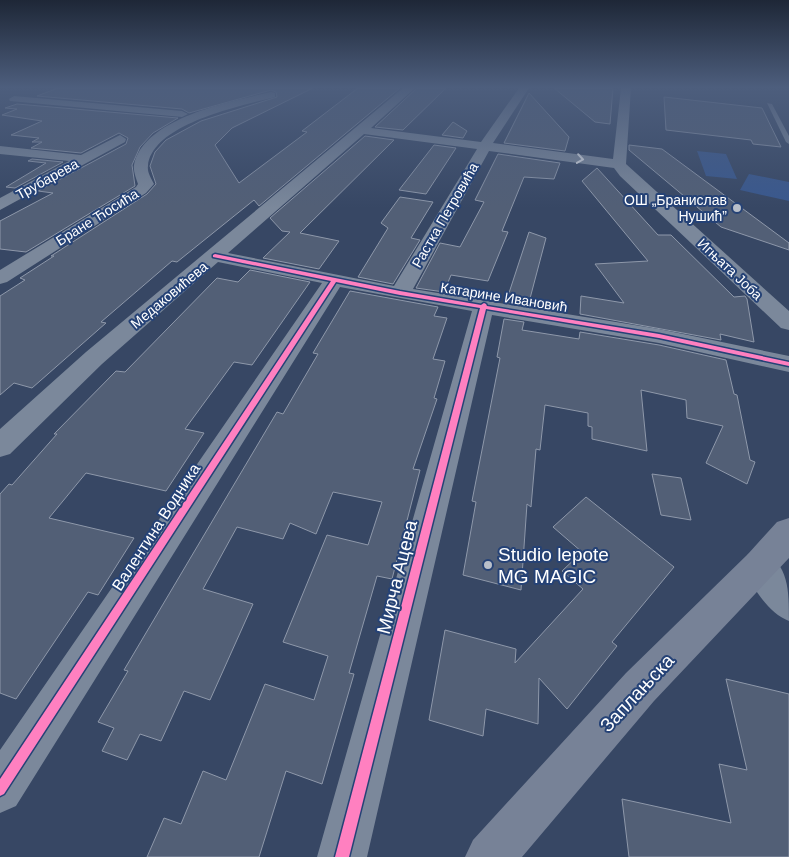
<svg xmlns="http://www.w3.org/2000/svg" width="789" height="857" font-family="Arial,sans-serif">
  <rect width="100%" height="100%" fill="#374764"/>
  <path fill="#39588e" d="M697,151L726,154L737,179L706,176Z
    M749,174L789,182V201L740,190Z"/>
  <path fill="#525f76" stroke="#8e98aa" d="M58,88H313L232,128L215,145L239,183L307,132L302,131L358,88H400L259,206L254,200L177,262L172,261L101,322L106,323L32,388L14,383L0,395V296L25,280L20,278L54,256H51L147,194L156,184L150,166L155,152L166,140L201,121L277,97L276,92L271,90L189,113L182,109L37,96Z
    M417,88H446L403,130L375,127Z
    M554,88H613L610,124L595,122Z
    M529,93L569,137L565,151L504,143Z
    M664,97L762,108L781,147L753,144L751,140L666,130Z
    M17,104L178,118L153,133L140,147L132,165L135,186L26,252L0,249V221L53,193L38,191L126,144L128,138L119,133L81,153L31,148L42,142H32L39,138L11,135L42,121L2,115L17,109L5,108Z
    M453,122L467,131L463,138L442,135Z
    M365,136L394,140L300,233L339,241L319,269L263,258L290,232L282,231L270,218Z
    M434,145L456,148L426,194L399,190Z
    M629,145L662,149L789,243V250L721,227L629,150Z
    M498,154L560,163L554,179L524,177L502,231L508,232L488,281L451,275L444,292L416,288L440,243L460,247L484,202L475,200Z
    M32,159L63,162L15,188L6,187L46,163L28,161Z
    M597,168L658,235H671L734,297L745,296L747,299L754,342L720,334L721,340L580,314L581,296L624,303L595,264L648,261L582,181Z
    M400,197L433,202L411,238L420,240L393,284L358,277L388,228L381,223Z
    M529,232L546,238L528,306L506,302Z
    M250,270L310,282L252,365L234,362L185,429L204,433L166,491L86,473L49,518L134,538L98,595L88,592L16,699L0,693V494L9,484L12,485L57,434H54L116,371L125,372L217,278L238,282Z
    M350,291L438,307L434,316L447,318L433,359L445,361L434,398L437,399L413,469L420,470L392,579L377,576L349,673L354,674L322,784L286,771L259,857H147L164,818L181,824L203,771L226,780L265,684L314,700L328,656L283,642L327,535L368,545L382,502L333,492L316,534L290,523L283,539L237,527L203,589L253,604L210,700L184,691L161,741L140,734L127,760L102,751L114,728L98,722L128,671L124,670L277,412L283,414L318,354L313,353Z
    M504,319L524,322L522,330L579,339L580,332L659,345L726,360L734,394L737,395L750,460L755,462L747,484L706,463L723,426L687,418L686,400L641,390L647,451L592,439V427L588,426V413L545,405L540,450L536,449L531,507L527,504L521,590L463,575L476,502L472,501L500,358L497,357Z
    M652,474L681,478L691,520L661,515Z
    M586,497L674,567L612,642L617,646L567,709L539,678L538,724L486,709L483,736L429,720L445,630L516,649L515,663L583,589L562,571L582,552L553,527Z
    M726,679L789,694V857H629L622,799L731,823L719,764L747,770Z"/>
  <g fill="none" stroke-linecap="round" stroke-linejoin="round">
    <path fill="#7b889b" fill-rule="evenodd" d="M767,103L772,104L789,136V144L786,142Z"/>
    <path fill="#7b889b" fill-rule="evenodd" d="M403,88H415L371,128L481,142L519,88H529L493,143L613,159L621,88H631L626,164L789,311V330L781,328L620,176L614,168L489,151L413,289L659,329L789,356V372L659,343L492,315L367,857H317L472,311L340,287L16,806L0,813V750L322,283L218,262L102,364L10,454L0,457V429L86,352ZM364,134L477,149L394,286L228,253Z
      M271,92L275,93V97C241,106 152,124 148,166C147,172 151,178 154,184L146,193L7,282L0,284V270L136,187L138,184C136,178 133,171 134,165C143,118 232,101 271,92Z
      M14,96L182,111L188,114L182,117L10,101L9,99Z
      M120,135L126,139L125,142L0,210V198L69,161L0,154V146L81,155Z
      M760,549C789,564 789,589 789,621C768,613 752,587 743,566L748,554Z"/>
    <path fill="#778297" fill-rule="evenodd" d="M789,518V558L654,701L522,857H465L473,840L626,673L748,554L777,522Z"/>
    <defs>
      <path id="cycleway" d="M215,254L400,291L481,305L484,303L486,304L487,306L659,334L789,362V366L659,338L486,309L349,857H335L480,308L400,295L336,282L4,794L0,796V779L331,281L213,257V255Z"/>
    </defs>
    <use href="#cycleway" stroke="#254276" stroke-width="3"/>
    <use href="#cycleway" fill="#ff80c0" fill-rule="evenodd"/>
  </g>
  <defs><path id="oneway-chevron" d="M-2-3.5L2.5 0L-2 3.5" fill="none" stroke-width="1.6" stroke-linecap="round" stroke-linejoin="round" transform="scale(1.25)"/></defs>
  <use stroke="#dee1e6" href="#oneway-chevron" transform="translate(580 159) rotate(8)"/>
  <linearGradient id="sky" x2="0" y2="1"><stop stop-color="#1e2737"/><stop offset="0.42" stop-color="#4d5e7d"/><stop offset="1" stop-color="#4d5e7d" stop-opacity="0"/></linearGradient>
  <rect width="789" height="208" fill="url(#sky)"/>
  <g fill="#b9bfc9" stroke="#254276" stroke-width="2">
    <circle cx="737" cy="208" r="5"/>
    <circle cx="488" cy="565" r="5"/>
  </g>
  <g text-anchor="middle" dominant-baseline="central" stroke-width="4" stroke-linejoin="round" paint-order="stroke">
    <g font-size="14" fill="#fff" stroke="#254276">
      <text transform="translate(47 179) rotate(-29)">Трубарева</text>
      <text transform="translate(445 215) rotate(-60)">Растка Петровића</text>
      <text transform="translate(97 217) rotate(-32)">Бране Ћосића</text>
      <text transform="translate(730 269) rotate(43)">Игњата Јоба</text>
      <text transform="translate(169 295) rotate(-40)">Медаковићева</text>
      <text transform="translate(504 297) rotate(9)">Катарине Ивановић</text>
    </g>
    <g font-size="14" fill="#fff" stroke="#254276" text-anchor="end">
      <text x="727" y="200">ОШ „Бранислав<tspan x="727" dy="16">Нушић”</tspan></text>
    </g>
    <g font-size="16" fill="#fff" stroke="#254276">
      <text transform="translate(156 527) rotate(-57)">Валентина Водника</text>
    </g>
    <g font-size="19" fill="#fff" stroke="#254276" text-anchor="start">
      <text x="498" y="554">Studio lepote<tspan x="498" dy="22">MG MAGIC</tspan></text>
    </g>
    <g font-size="19" fill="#fff" stroke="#254276">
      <text transform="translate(397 577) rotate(-76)">Мирча Ацева</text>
      <text transform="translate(637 693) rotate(-47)">Заплањска</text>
    </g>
  </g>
</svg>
